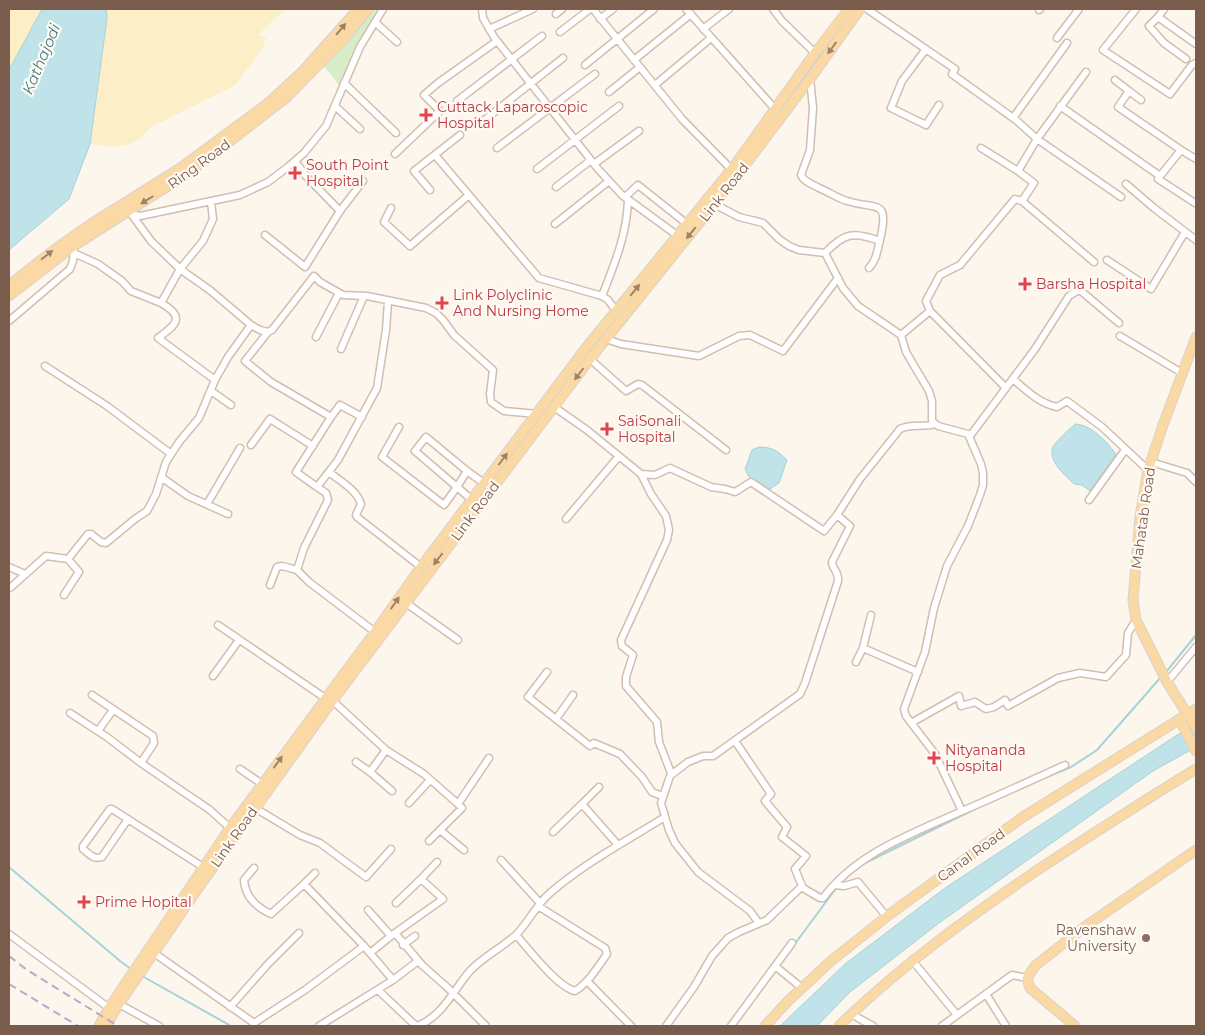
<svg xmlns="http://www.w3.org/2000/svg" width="1205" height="1035" font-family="Montserrat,sans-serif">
  <rect width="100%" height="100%" fill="#fdf6ec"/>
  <path fill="#d8ecc9" d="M372,9H379L355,51L339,85L323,65L344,44Z"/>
  <path fill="#fcefc7" d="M9,9H42L9,70Z
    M106,9H285L258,35L266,38L263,48L234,86L151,127C132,150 118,148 90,144L107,18Z"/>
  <path fill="#bfe3e8" stroke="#a5d3da" d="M42,9H106L107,18L90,144L69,199L9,250V70Z
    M1075,424C1092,425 1106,441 1116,454L1090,491L1082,485L1074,484C1066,476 1047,461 1053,447C1056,441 1070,429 1075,424Z
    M759,447C772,447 778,451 787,460L779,483L770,489L751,480L745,469L752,450Z
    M1196,725V747L1153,771L939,923L850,992L817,1026H780L845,964L945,888L1177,735Z"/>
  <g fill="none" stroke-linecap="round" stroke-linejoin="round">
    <path stroke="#a5d3da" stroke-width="2" d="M1166,672L1196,635
      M1023,787L1071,767L1097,750L1161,677
      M861,865L975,809
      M9,867L120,961L131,969
      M794,945L837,887
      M142,976L231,1026"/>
    <defs>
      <path id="minor" d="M482,9L483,18L494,37L598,169L622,195L678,236
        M593,9L682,119L731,169
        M686,9L775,109
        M773,9L782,21L815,53
        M867,9L955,69L952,74L1016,120L1037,139L1121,197
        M1136,9L1103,50L1170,94L1192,65L1196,63
        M1164,9L1158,17L1196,44
        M1039,10L1040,9
        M556,14L562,9
        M1158,17L1149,26L1164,43L1186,59
        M600,19L613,9
        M375,22L397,42
        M489,29L533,9
        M703,29L729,9
        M560,32L590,9
        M1057,38L1079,9
        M926,49L902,81L891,108L926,125L939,105
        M634,60L691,14
        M585,65L654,9
        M1086,72L1037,139L1018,171L1034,183L1022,201L1094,262
        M810,79L813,108L810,150L801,175C804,182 812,184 819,188C829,192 837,198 847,201C877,210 890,198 880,240C877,251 877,259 869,268
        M1115,80L1129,91
        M344,83L396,133
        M655,85L711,38
        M609,92L640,67
        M1141,100L1129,91L1118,107L1181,150
        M457,101L542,36
        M335,106L360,129
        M1060,106L1160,176L1158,179L1195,203
        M1013,118L1067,43
        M478,125L563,58
        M497,148L595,74
        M981,148L1018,171
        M395,154L440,111L424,95L438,83L497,41
        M435,155L539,278L602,296L608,300L617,312
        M594,164L639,131
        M537,169L619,106
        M1160,176L1181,150L1196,159
        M1126,184L1154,208L1196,240
        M556,187L591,160
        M430,190L414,171L460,135
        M625,197L638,185L687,224
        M714,204L739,217L763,223L779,239L789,246L799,250L825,253L843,288L858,306L901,335L906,352L929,391L932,401V421L938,426L968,434L981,464L983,473V485L980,495L968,526L947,566L934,608L925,652L904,709L906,716L935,754L962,811
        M391,208L384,222L410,246L469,195
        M340,211L363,181
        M131,214L140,216L240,195L268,182L288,167L304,153L326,126L360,47L383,9
        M132,215L151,241L180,269L211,291L251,325L260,330L268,332L272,330L314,276L320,282L343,295L367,296L426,308L436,313L443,320L454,335L493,370L490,394L491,402L504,411L537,414
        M555,224L609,181
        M265,235L305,267L340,211L306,176L295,161
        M74,253L98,264L122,281L131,291L161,303L180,269L203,241L213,219L211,202
        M825,253C844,233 853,231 880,241
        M1107,260L1151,289L1185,232
        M602,296C614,265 627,235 628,200
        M161,303C186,317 176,325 158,338L215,380
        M930,311L926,301L940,275L960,265L1015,199L1022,201
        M9,321L70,269L73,261L74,251
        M268,332L245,361L271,382L331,417L296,472L317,487
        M901,335L930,311L1006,388
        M1120,336L1182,373
        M316,337L339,293
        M606,339L621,344L699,356L739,336L750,335L783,351L838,278
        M341,349L364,296
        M590,359L626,391L638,384L642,385L726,450
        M45,366L107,406L171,454
        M1013,379C1027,391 1039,403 1057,407L1067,401L1102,427L1148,470
        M211,391L231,405
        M554,407L587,430L641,474L651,494L666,516L669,530L667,540L621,640L622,646L633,655L626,677V686L657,722L659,742L671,773L661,803L669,830L675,843L698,872L750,911L758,922
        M331,417L340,405L362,417
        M399,427L382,457L444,505L457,487L472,500
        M970,436L1035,349L1069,296L1077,291H1081L1119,323
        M251,445L270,419L313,446
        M1151,462L1187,473L1196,482
        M467,471L426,437L415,451L457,487L467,471L492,489
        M329,472C340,481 357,490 361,504L356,515L357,517L421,567
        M641,474L655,475L670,468L711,487L725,489L735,492L751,482L824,531L837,515
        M161,477L188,496L228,514
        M1089,500L1125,450
        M207,504L240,448
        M566,519L619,456
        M9,567L25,574
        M297,570L304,548L328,500L326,493L317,487L338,460L377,388L386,330L388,302
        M270,585L277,567L282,566L297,570L309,582L375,632
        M10,588L46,556L68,559L88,534H91L101,542L106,543L135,519L147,511L156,494L166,462L179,442L199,418L215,380L228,357L251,325
        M64,595L79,572L68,559
        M406,603L458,640
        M871,615L863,648L918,672
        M218,625L325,698L333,701L386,750L424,774L458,804L489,758
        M856,662L863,648
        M547,672L528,697L590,746L594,743L620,754L642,777L652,792L662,796
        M213,676L239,640
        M1167,682L1196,647
        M92,695L153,736L154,743L141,763
        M70,713L107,737L141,763L210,810L230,828
        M556,719L573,695
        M911,723L959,696L961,706L975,702L986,709L994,707L1005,700L1008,706L1058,678L1080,673L1106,677L1126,655L1128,633L1136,620
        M98,731L113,710
        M735,741L771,794L765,801L787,827L782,837L806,856L795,869L803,888L820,898H823C855,855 906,836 953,815C990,799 1028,782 1065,765
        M386,750L370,772L392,791
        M356,762L370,772
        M240,769L262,784
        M671,775L688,762L703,756H713L800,694L805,683L838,581C839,571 832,569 832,562L850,526L837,515L860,479L900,429C911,423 923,428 936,424
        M599,787L582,804L618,845
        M409,803L430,780
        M255,808L300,835L320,843L366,877L391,849
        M128,819L102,857C94,860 89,854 83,849V846L110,809H112L203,867
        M440,830L464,850
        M553,832L582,804
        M429,841L462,808L458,804
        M501,860L540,903
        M437,862L421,879L443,899L395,933L422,965L449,989L486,1026
        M254,868L244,880C245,897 256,907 271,914L304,884
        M315,873L304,884L364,946
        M834,885L844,886L858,882L887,917
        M396,903L421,879
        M368,910L391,936L395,933
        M9,934L109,1008
        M516,935C529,949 557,987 575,991C588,983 598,967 607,954L605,948L538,906
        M403,945L415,936
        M154,953L254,1023L305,990L364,946L393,980L319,1026
        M370,953L391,936
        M912,960L957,1015
        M775,966L802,988
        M393,980L418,961
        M587,981L631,1026
        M378,990L416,1026
        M986,994L1006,1026
        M119,1004L159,1026
        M230,1007L268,964L299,933
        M851,1014L873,1026
        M417,1026C442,1017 453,991 469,972C482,957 502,948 517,934C529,921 537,904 550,893C585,863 626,841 665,817
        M666,1026L694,987L712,956L721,946L728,938L739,932L767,920L800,888H803
        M731,1026L792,943
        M942,1026L1012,975L1027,978"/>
      <path id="major" d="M9,285L58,247L91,224L182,167L267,104L303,71L358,9
        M9,296L75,245L190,172L286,98L344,39L368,9
        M1196,337L1163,425L1148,470L1140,517L1133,600L1136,620L1167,682L1196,728
        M1179,719L1196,751
        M99,1026L109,1008L230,828L375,632L421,567L585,349L735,165L815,53L849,9
        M106,1026L119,1004L199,887L330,704L590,359L736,177L810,79L860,9
        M765,1026L788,1001L831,961L890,914L1023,817L1196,709
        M839,1026C900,966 969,917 1039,869C1091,835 1143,801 1196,769
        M1075,1026L1030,988L1027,978L1035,966L1083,928L1196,850"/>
    </defs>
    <use href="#minor" stroke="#d1beb0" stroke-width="9"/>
    <use href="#major" stroke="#dad1cd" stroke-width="11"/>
    <use href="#minor" stroke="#fff" stroke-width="6"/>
    <use href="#major" stroke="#fbd9a5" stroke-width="9"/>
    <path stroke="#b9a8c9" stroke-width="2" stroke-dasharray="8 5" stroke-linecap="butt" d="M9,956L27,970L118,1026
      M9,984L78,1026"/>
  </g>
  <defs><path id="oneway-solid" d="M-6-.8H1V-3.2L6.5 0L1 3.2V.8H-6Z" transform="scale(1.25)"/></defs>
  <g fill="#a18267">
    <use href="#oneway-solid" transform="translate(341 29) rotate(-50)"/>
    <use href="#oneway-solid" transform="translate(832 48) rotate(126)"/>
    <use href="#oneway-solid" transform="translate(147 200) rotate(148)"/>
    <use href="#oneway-solid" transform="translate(691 233) rotate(129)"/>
    <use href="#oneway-solid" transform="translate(47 255) rotate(-38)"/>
    <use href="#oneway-solid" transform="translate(635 290) rotate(-51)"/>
    <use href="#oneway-solid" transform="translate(579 374) rotate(127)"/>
    <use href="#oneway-solid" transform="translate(503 459) rotate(-53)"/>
    <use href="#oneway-solid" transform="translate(438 559) rotate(128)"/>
    <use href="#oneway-solid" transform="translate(395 603) rotate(-55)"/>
    <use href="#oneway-solid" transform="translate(278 762) rotate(-54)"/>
  </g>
  <g fill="#e0444e" stroke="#fffaf3" stroke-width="2">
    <path d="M423.5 107.5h5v5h5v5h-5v5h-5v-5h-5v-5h5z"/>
    <path d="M292.5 165.5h5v5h5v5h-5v5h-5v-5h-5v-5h5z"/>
    <path d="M1022.5 276.5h5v5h5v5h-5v5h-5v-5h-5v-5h5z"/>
    <path d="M439.5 295.5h5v5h5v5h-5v5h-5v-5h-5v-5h5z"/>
    <path d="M604.5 421.5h5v5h5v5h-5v5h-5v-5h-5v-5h5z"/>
    <path d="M931.5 750.5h5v5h5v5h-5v5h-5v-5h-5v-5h5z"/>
    <path d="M81.5 894.5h5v5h5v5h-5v5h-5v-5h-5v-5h5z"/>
  </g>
  <circle fill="#8d6e63" stroke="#fffaf3" stroke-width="2" cx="1146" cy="938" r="5"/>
  <g text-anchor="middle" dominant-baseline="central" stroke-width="4.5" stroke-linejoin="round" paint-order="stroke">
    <g font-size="14" fill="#be3a42" stroke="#fffaf3" text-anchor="start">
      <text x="437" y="107">Cuttack Laparoscopic<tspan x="437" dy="16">Hospital</tspan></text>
      <text x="306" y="165">South Point<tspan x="306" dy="16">Hospital</tspan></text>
      <text x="1036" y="284">Barsha Hospital</text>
      <text x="453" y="295">Link Polyclinic<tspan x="453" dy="16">And Nursing Home</tspan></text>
      <text x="618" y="421">SaiSonali<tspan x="618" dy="16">Hospital</tspan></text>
      <text x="945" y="750">Nityananda<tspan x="945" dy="16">Hospital</tspan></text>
      <text x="95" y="902">Prime Hopital</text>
    </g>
    <g font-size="14" fill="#7a5c4d" stroke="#fffaf3">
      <text transform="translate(199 164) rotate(-36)">Ring Road</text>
      <text transform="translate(724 192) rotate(-52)">Link Road</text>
      <text transform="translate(475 511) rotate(-53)">Link Road</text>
      <text transform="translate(1143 518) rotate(-82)">Mahatab Road</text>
      <text transform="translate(234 837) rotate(-55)">Link Road</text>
      <text transform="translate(971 855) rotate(-36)">Canal Road</text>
    </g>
    <g font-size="14" fill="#785e54" stroke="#fffaf3" text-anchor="end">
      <text x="1136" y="930">Ravenshaw<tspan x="1136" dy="16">University</tspan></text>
    </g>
    <g font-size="15" font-style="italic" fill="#437c86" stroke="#fffaf3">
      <text transform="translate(41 59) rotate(-67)">Kathajodi</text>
    </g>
  </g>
  <rect width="1205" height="1035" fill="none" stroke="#7a5c4d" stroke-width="20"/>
</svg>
